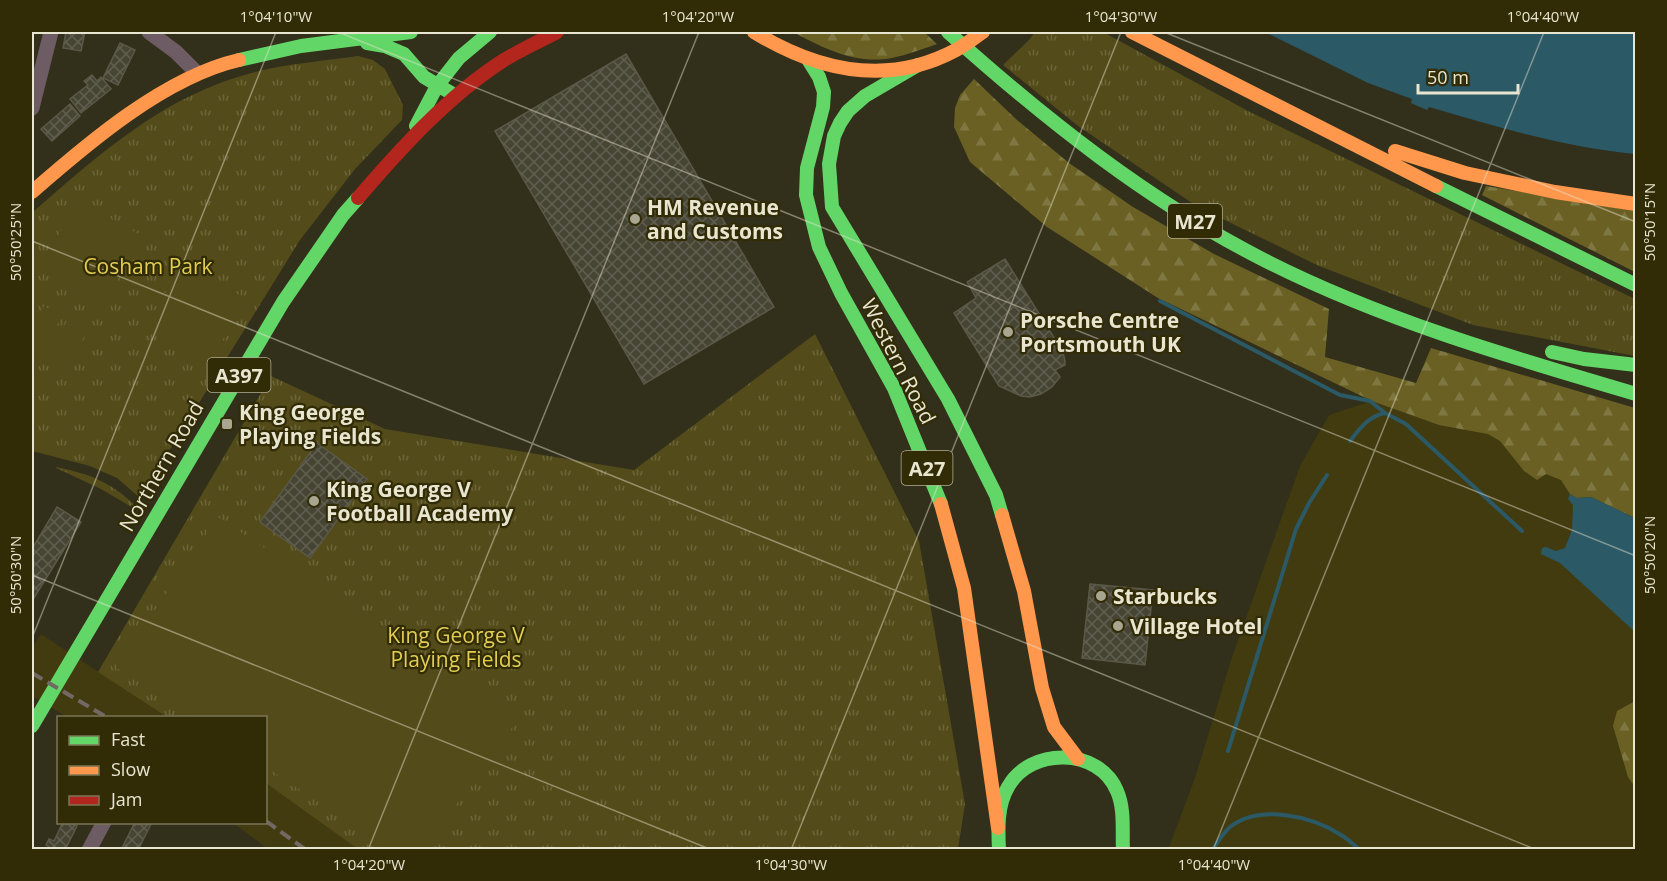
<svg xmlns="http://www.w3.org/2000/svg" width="1667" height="881" font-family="'Open Sans',sans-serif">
  <defs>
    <pattern id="grass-tufts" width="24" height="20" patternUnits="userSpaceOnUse" patternTransform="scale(1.5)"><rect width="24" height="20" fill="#534b19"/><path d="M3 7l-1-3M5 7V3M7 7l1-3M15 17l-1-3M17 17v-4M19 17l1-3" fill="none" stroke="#6c6539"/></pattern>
    <pattern id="forest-firs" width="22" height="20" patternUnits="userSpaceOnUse" patternTransform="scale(1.5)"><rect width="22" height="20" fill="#6a6023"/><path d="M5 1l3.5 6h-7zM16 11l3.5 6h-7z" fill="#7f7742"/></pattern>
    <pattern id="building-cross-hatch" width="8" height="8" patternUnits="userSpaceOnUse" patternTransform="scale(1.5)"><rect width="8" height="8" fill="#464433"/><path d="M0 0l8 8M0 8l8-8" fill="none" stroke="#615f50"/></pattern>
  </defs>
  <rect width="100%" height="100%" fill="#322f1b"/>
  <path fill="#423b10" d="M1372,401L1495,416L1635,454V849L1168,850L1195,778L1232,657L1300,466L1329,415Z
    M41,634L167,717H67L32,696V648Z
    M266,783L291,799L358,849H268L233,823L266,822Z"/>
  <path fill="url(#grass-tufts)" d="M1035,32H1103L1248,111L1635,299V356L1473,325L1319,266L1198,207L1078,126L1003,65L1029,40Z
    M358,56L373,60L385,69L403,105L402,120L355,169L300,240L140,498L117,478L90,466L32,451V214L33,212C103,151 167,93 259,71C291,63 326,61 358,56Z
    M815,334L919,541L965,804L958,849H358L266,783V718L167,717L98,672L271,376L385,429L634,470Z
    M56,467C91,474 110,482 136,506L135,509L101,489L56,468Z"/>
  <path fill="url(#forest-firs)" d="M793,32H924L937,44C922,49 907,55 892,58C856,65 823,48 793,32Z
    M974,79L1017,120L1069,163L1133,207L1214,254L1329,309L1325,357L1416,383L1431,348L1635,408V518L1591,497L1577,498L1570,494L1561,480L1546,474L1537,480L1524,471L1500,441L1488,434L1439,425L1372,401L1158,298L1047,227L970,162L954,127L955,108L960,95Z
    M1486,186L1635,210V272L1482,195Z
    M1635,701H1636L1635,787L1628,777L1613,726L1617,711Z"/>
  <path fill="#534b19" d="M79,201L144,237L103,303L39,267Z
    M182,264L247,299L207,366L144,329Z
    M44,306L62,316L38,358L32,354V327Z
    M67,321L87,332L63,373L44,362Z
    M218,517L519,718L424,849H389L266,767V718L191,717L116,667Z"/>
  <path fill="#2b5965" d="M1265,32H1635V154C1565,147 1496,127 1429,107L1427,110L1411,103L1412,99L1368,83Z
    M1570,494L1577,498L1591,497L1635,518V632L1560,563L1541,554L1542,548L1546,547L1556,551L1565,548L1572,530L1573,505L1568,499Z"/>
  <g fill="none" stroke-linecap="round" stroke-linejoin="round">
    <path stroke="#2b5965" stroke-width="4" d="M1160,301L1340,395L1370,401L1385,413
      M1350,441C1360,428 1369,416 1385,413L1406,424L1522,531
      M1228,751L1296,529L1309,503L1327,475
      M1212,850C1218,842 1223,833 1230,827C1260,804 1312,816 1341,835C1348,839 1354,845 1360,850"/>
  </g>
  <path fill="url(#building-cross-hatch)" stroke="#5b5847" stroke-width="1.5" d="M66,32H85L81,51L63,48Z
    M120,43L135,50L118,85L103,78Z
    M626,54L774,307L644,384L495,131Z
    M92,75L97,81L101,77L111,89L81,113L70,99L88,85L84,81Z
    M70,104L80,116L52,141L41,129Z
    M1005,259L1063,352L1065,361V365L1055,370L1060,377L1052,387L1041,394L1030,397L1021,396L999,386L954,313L976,298L967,282Z
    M317,443L367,479L310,558L260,522Z
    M57,507L81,522L32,601V549Z
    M1090,584L1153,590L1145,665L1082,658Z
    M63,822H70L77,826L65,850H47L49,847L46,845L49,839L54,841Z
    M135,822H152L138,850H121Z"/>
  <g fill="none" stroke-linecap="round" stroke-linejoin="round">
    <path stroke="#6e5c65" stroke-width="15" d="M149,32L176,52L197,73
      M32,108L51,32
      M89,850L104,822"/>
    <path stroke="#63d668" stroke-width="14" d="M948,32C1045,119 1148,201 1264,260C1382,320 1510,357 1636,394
      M367,43L385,46L404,54L424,77L451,93
      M239,60L301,46L411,32
      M809,61L819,77L824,92L823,107L807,168L806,195L819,247L841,293L894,388L941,504
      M918,65L865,96L848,111L840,123L834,136L829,164L832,207L948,399L996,495L1002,515
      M416,126L437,86L459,58L490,32
      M1436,186L1636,285
      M1552,352L1584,359L1636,365
      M32,726L283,302L343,215L358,198
      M999,850C998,830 997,805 1008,787C1030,747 1099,747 1117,791C1125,809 1122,831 1123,850"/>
    <path stroke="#ff974d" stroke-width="14" d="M754,32C818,71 887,87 956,50C965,45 974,38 983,32
      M1132,32L1436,186
      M1395,151L1465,173L1555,192L1636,204
      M32,192C88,143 165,77 239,60
      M941,504L964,588L998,828
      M1002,515L1024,591L1042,688L1054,727L1078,759"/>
    <path stroke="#b3261e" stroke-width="14" d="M358,198C401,148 448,96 504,60C521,50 540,41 557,32"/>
    <path stroke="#726964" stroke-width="4" stroke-dasharray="12 6" stroke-linecap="butt" d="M32,673L108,718
      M266,821L306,850"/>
  </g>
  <path fill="none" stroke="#e8e5d0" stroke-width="1.5" stroke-opacity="0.45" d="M338,32L1636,556M1164,32L1636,222M32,241L1537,850M32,575L712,850M32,638L276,32M368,850L699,32M791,850L1121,32M1213,850L1544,32M1635,850L1636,849"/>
  <g fill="#a8a591" stroke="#322c06" stroke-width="2">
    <circle cx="635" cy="219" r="6"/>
    <circle cx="1008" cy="332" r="6"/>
    <rect x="221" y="418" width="12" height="12" rx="3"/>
    <circle cx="314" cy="501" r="6"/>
    <circle cx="1101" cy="596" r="6"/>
    <circle cx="1118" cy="626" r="6"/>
  </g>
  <g text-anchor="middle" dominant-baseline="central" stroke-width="4.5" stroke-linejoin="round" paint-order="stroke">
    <g fill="#322c06" stroke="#b1ae93" stroke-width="1.5">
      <rect x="1168" y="204" width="54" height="34" rx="4.5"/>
      <rect x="207.5" y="358" width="63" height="34" rx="4.5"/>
      <rect x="901.5" y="451" width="51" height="34" rx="4.5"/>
    </g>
    <g font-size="20" font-weight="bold" fill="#e8e5d0">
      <text x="1195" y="221">M27</text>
      <text x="239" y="375">A397</text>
      <text x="927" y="468">A27</text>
    </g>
    <g font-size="21" font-weight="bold" fill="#e8e5d0" stroke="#322c06" text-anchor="start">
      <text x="647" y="207">HM Revenue<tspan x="647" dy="24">and Customs</tspan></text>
      <text x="1020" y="320">Porsche Centre<tspan x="1020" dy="24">Portsmouth UK</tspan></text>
      <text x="239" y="412">King George<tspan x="239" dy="24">Playing Fields</tspan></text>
      <text x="326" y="489">King George V<tspan x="326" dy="24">Football Academy</tspan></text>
      <text x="1113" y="596">Starbucks</text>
      <text x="1130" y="626">Village Hotel</text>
    </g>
    <g font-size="21" fill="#e1cd53" stroke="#322c06">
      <text x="148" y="266">Cosham Park</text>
      <text x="456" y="635">King George V<tspan x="456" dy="24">Playing Fields</tspan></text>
    </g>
    <g font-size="21" fill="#e8e5d0" stroke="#322c06">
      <text transform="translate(899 361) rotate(63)">Western Road</text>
      <text transform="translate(161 466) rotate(-60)">Northern Road</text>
    </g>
  </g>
  <rect width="1667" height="881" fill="none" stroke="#322c06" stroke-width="66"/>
  <rect x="57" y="716" width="210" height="108" fill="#322c06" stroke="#7b7657" stroke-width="1.5"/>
  <rect x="69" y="736" width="30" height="9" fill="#63d668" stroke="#7b7657" stroke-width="1.5"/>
  <text x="111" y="746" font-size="18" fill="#e8e5d0">Fast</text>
  <rect x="69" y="766" width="30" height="9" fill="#ff974d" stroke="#7b7657" stroke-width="1.5"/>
  <text x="111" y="776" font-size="18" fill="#e8e5d0">Slow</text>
  <rect x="69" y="796" width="30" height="9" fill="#b3261e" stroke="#7b7657" stroke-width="1.5"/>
  <text x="111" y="806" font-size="18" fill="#e8e5d0">Jam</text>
  <path d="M1418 84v9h100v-9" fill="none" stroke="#e8e5d0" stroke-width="3"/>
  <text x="1427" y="84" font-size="18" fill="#e8e5d0" stroke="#322c06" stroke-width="4.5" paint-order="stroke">50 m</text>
  <rect x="33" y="33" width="1601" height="815" fill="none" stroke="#e8e5d0" stroke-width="2"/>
  <g font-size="15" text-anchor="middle" fill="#e8e5d0">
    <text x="276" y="22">1°04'10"W</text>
    <text x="698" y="22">1°04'20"W</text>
    <text x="1121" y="22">1°04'30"W</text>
    <text x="1543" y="22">1°04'40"W</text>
    <text transform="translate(1650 222) rotate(-90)" y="5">50°50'15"N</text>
    <text transform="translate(16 242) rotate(-90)" y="5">50°50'25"N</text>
    <text transform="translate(1650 555) rotate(-90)" y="5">50°50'20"N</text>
    <text transform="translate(16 575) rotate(-90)" y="5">50°50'30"N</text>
    <text x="369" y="870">1°04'20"W</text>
    <text x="791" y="870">1°04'30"W</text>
    <text x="1214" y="870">1°04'40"W</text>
  </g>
</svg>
